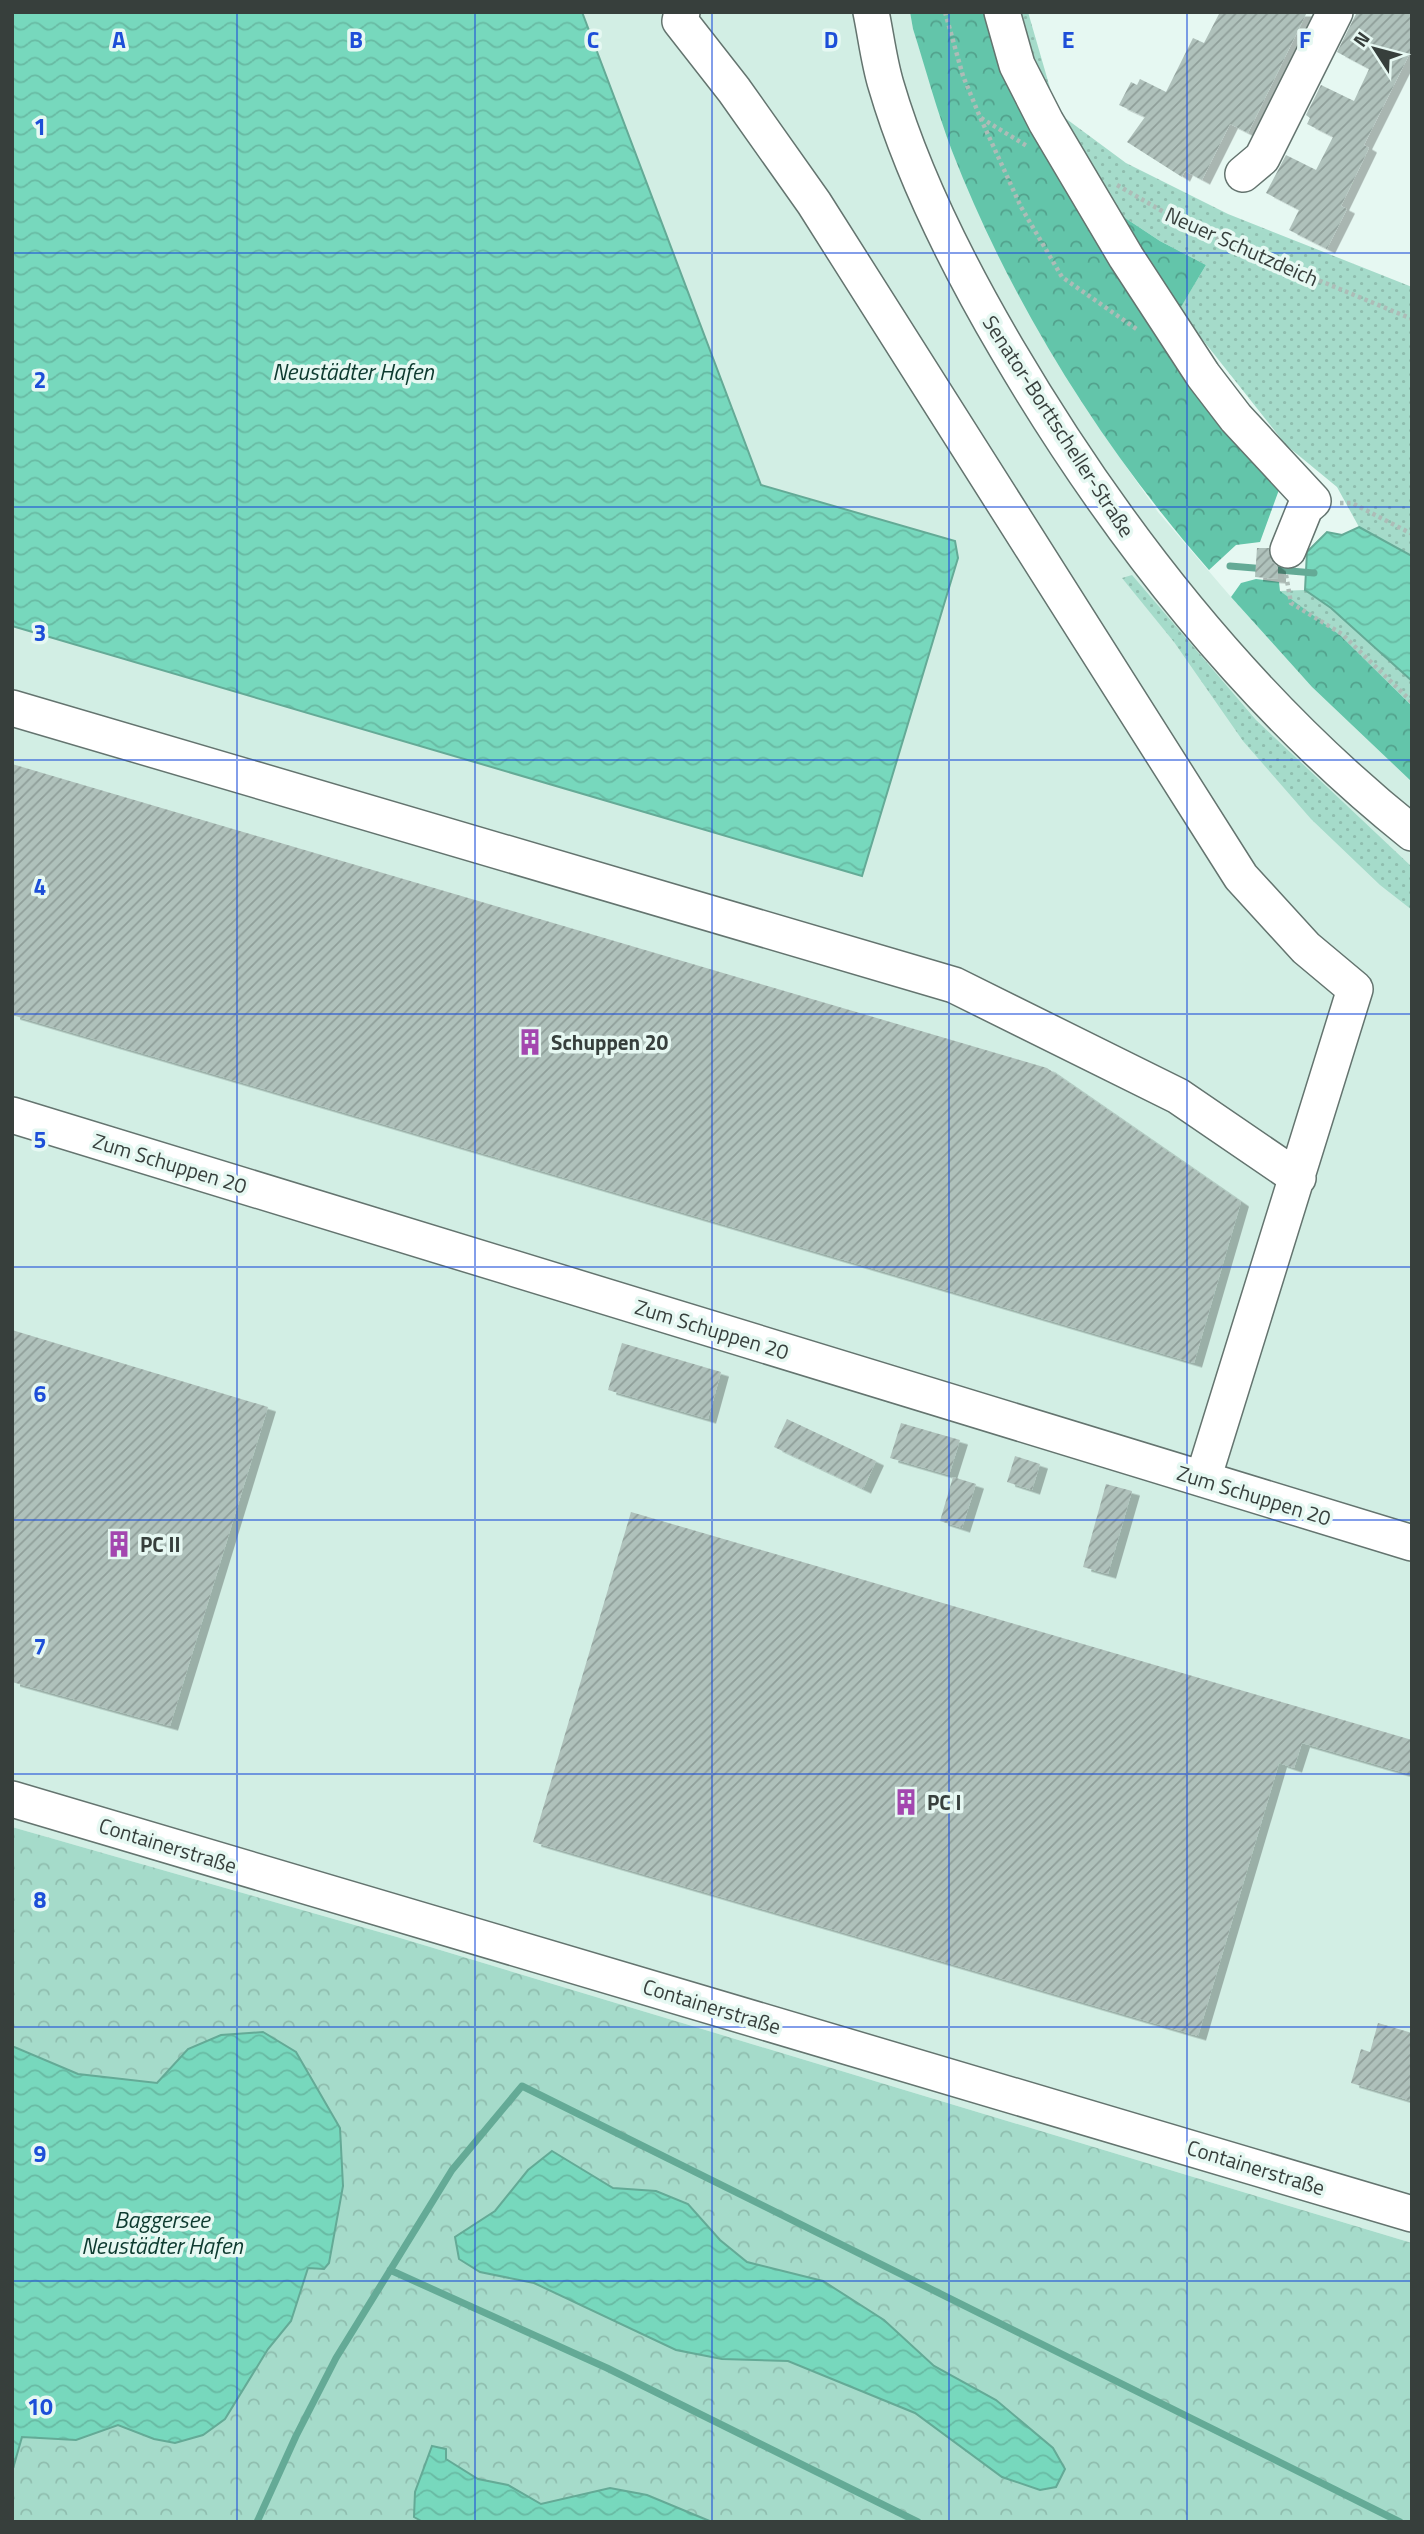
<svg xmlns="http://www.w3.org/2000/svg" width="1424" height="2534" font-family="'Titillium Web',sans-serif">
  <defs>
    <pattern id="grass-dots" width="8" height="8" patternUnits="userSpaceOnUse" patternTransform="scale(1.75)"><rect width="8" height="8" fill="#a5dbca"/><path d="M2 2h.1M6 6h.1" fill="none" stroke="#8fbdae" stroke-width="1.8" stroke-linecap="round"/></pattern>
    <pattern id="forest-crowns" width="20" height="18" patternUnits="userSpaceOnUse" patternTransform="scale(1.75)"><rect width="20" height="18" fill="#63c5aa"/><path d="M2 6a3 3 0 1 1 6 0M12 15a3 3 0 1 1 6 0" fill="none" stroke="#52a18c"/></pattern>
    <pattern id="park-crowns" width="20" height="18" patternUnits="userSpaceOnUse" patternTransform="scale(1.75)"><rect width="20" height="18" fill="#a5dbca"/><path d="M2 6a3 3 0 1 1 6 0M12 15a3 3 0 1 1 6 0" fill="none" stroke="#8fbdae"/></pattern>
    <pattern id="water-waves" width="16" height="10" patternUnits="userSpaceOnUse" patternTransform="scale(1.75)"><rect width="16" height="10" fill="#77d8bd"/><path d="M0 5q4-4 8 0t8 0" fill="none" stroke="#68baa3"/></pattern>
    <pattern id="building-hatch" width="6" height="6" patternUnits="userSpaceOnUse" patternTransform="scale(1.75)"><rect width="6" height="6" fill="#afc1bb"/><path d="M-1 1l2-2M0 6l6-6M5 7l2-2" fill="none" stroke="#8f9e99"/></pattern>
    <filter id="shadow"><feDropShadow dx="8" dy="4.5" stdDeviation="0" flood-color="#0004"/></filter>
  </defs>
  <rect width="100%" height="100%" fill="#e6f8f2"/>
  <path fill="#d2eee4" d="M582,12H910L913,29L952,151L994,244L1045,342L1104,435L1158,512L1231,597L1312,687L1412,782V2243L397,1937L12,1827V626L862,876L958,558L955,541L761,485Z"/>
  <path fill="url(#grass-dots)" d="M1009,12H1028L1057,112L1126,163L1228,214L1412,287V556L1359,527L1337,487L1286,445L1179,310L1206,265L1160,241L1107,206L1024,63Z
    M1132,575L1256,720L1412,867V910L1380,885L1311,819L1243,741L1174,642L1122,578Z
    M1305,590L1331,608L1412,681V706L1340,635L1279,591Z"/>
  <path fill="url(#forest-crowns)" d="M910,12H989L1107,206L1160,241L1206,265L1165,334L1280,487L1260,542L1236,545L1209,570C1102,448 1011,303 952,151C937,111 926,70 913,29Z
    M1256,579L1279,582L1280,591L1340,635L1412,706V782L1312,687L1231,597L1241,583Z"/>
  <path fill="url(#park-crowns)" d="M12,1827L397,1937L1412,2243V2522H12Z"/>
  <path fill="url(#water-waves)" stroke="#64aa96" stroke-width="2" d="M12,12H582L761,485L955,541L958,558L862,876L12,626Z
    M1359,527L1412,556V681L1331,608L1305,590L1307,552L1327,532L1342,535Z
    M263,2032L296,2052L340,2128L343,2186L329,2263L324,2269L308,2268L291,2321L268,2349L225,2419L203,2435L175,2443L154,2439L118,2425L76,2440L22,2437L12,2472V2046L78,2074L157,2083L188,2049L221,2035Z
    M552,2151L613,2188L656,2191L688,2204L720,2240L747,2262L823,2281L884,2320L934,2366L996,2400L1053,2448L1065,2469L1056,2487L1040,2490L1002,2477L915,2413L788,2361L722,2359L676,2350L534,2283L480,2272L459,2259L455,2237L495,2211L528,2170Z
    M432,2446L446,2449V2459L478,2479L508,2485L541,2504L610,2488L647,2495L712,2522H423L414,2517L415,2492Z"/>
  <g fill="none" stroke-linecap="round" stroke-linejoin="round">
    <path stroke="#64aa96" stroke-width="7" d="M1230,566L1314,573
      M390,2270L607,2368L918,2522
      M257,2522L296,2436L336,2358L452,2170L522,2086L1400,2522"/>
  </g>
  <path fill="url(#building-hatch)" filter="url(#shadow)" d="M1220,12H1307L1248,133L1230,124L1202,180L1185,171L1182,177L1127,142L1145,117L1119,105L1131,82L1137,85L1140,79L1166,92L1193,38L1204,43Z
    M1357,12H1412V49L1364,145L1369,148L1341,206L1347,209L1327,249L1289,230L1299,210L1266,193L1286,155L1316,170L1333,137L1307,124L1310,118L1306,115L1321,85L1354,101L1369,69L1337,52Z
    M1257,548H1269L1272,562L1278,567V579L1255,577Z
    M12,764L1047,1068L1241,1202L1194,1363L12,1015Z
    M12,1330L268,1407L170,1726L12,1682Z
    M622,1343L721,1372L708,1419L608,1390Z
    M787,1419L876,1461L863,1489L774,1447Z
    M901,1423L960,1440L949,1475L890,1458Z
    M1015,1456L1040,1464L1032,1490L1007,1482Z
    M953,1477L976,1484L962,1528L940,1521Z
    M1106,1484L1132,1491L1108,1574L1083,1567Z
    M631,1512L1412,1740V1775L1302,1743L1294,1768L1279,1763L1198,2036L533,1842Z
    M1378,2023L1412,2033V2101L1351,2083L1361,2049L1370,2052Z"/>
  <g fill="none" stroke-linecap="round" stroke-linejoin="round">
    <defs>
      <path id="minor" d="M682,12L680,21L734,90L814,203L1241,877L1306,948L1355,989L1203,1479
        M871,12C876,36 879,62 886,85C912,174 960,269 1007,349C1114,531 1246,700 1412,833
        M1002,12L1017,65L1046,122L1126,257L1203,375L1236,418L1313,501L1305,508L1288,550
        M1243,174L1262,158L1335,12
        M12,708L954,985L1178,1096L1298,1178
        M12,1115L1412,1543
        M12,1799L1412,2214"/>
    </defs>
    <use href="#minor" stroke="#64746f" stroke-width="38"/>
    <path stroke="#adbcb7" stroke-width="4.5" stroke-dasharray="3.5 3.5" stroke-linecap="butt" d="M945,12L963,76L980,117L1021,207L1062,277L1138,330
      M981,118L1027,146
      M1117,185L1188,226L1412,319
      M1340,503H1352L1412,534
      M1286,575L1291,603L1342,634L1412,702"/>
    <use href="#minor" stroke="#fff" stroke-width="35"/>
  </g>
  <path fill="none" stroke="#1d4ed8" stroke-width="2" stroke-opacity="0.55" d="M237,12V2522M475,12V2522M712,12V2522M949,12V2522M1187,12V2522M12,253H1412M12,507H1412M12,760H1412M12,1014H1412M12,1267H1412M12,1520H1412M12,1774H1412M12,2027H1412M12,2281H1412"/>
  <defs>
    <symbol id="building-bare" viewBox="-9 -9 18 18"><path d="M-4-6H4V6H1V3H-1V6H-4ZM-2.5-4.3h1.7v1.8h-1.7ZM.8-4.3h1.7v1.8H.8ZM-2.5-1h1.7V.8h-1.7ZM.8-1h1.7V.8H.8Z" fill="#a346af" stroke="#e6f8f2" stroke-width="2.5" paint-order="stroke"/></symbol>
  </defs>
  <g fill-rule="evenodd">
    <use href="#building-bare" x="511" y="1023" width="38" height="38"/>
    <use href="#building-bare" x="100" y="1525" width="38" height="38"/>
    <use href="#building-bare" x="887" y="1783" width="38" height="38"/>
  </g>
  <g text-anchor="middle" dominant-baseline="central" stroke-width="7" stroke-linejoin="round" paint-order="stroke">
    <g font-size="21" fill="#373f3c" stroke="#e6f8f2">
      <text transform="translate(1242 246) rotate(24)">Neuer Schutzdeich</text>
      <text transform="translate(1059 426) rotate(57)">Senator-Borttscheller-Straße</text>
      <text transform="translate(170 1163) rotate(17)">Zum Schuppen 20</text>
      <text transform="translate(712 1329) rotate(17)">Zum Schuppen 20</text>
      <text transform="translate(1254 1495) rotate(17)">Zum Schuppen 20</text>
      <text transform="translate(168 1845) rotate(17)">Containerstraße</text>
      <text transform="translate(712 2006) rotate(17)">Containerstraße</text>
      <text transform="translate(1256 2167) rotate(17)">Containerstraße</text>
    </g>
    <g font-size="21" font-weight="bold" fill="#373f3c" stroke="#e6f8f2" text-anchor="start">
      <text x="551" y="1042">Schuppen 20</text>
      <text x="140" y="1544">PC II</text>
      <text x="927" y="1802">PC I</text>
    </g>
    <g font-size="23" font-style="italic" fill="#0d3a2f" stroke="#e6f8f2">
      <text x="353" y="371">Neustädter Hafen</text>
      <text x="162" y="2219">Baggersee<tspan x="162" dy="26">Neustädter Hafen</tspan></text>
    </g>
  </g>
  <g font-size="23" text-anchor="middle" font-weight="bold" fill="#1d4ed8" stroke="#e6f8f2" stroke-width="7" stroke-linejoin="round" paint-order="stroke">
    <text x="119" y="48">A</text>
    <text x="356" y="48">B</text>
    <text x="593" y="48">C</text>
    <text x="831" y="48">D</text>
    <text x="1068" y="48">E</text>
    <text x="1305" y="48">F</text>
    <text x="40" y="135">1</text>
    <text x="40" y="388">2</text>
    <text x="40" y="641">3</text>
    <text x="40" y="895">4</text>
    <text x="40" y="1148">5</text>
    <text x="40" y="1402">6</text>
    <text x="40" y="1655">7</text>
    <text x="40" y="1908">8</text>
    <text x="40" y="2162">9</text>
    <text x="40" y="2415">10</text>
  </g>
  <rect width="1424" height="2534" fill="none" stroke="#373f3c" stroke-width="28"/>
  <g transform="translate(1375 49) rotate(306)" stroke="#e6f8f2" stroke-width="5" paint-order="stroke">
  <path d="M0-5L12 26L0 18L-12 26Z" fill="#373f3c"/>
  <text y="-10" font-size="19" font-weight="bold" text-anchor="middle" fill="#373f3c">N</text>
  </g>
</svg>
